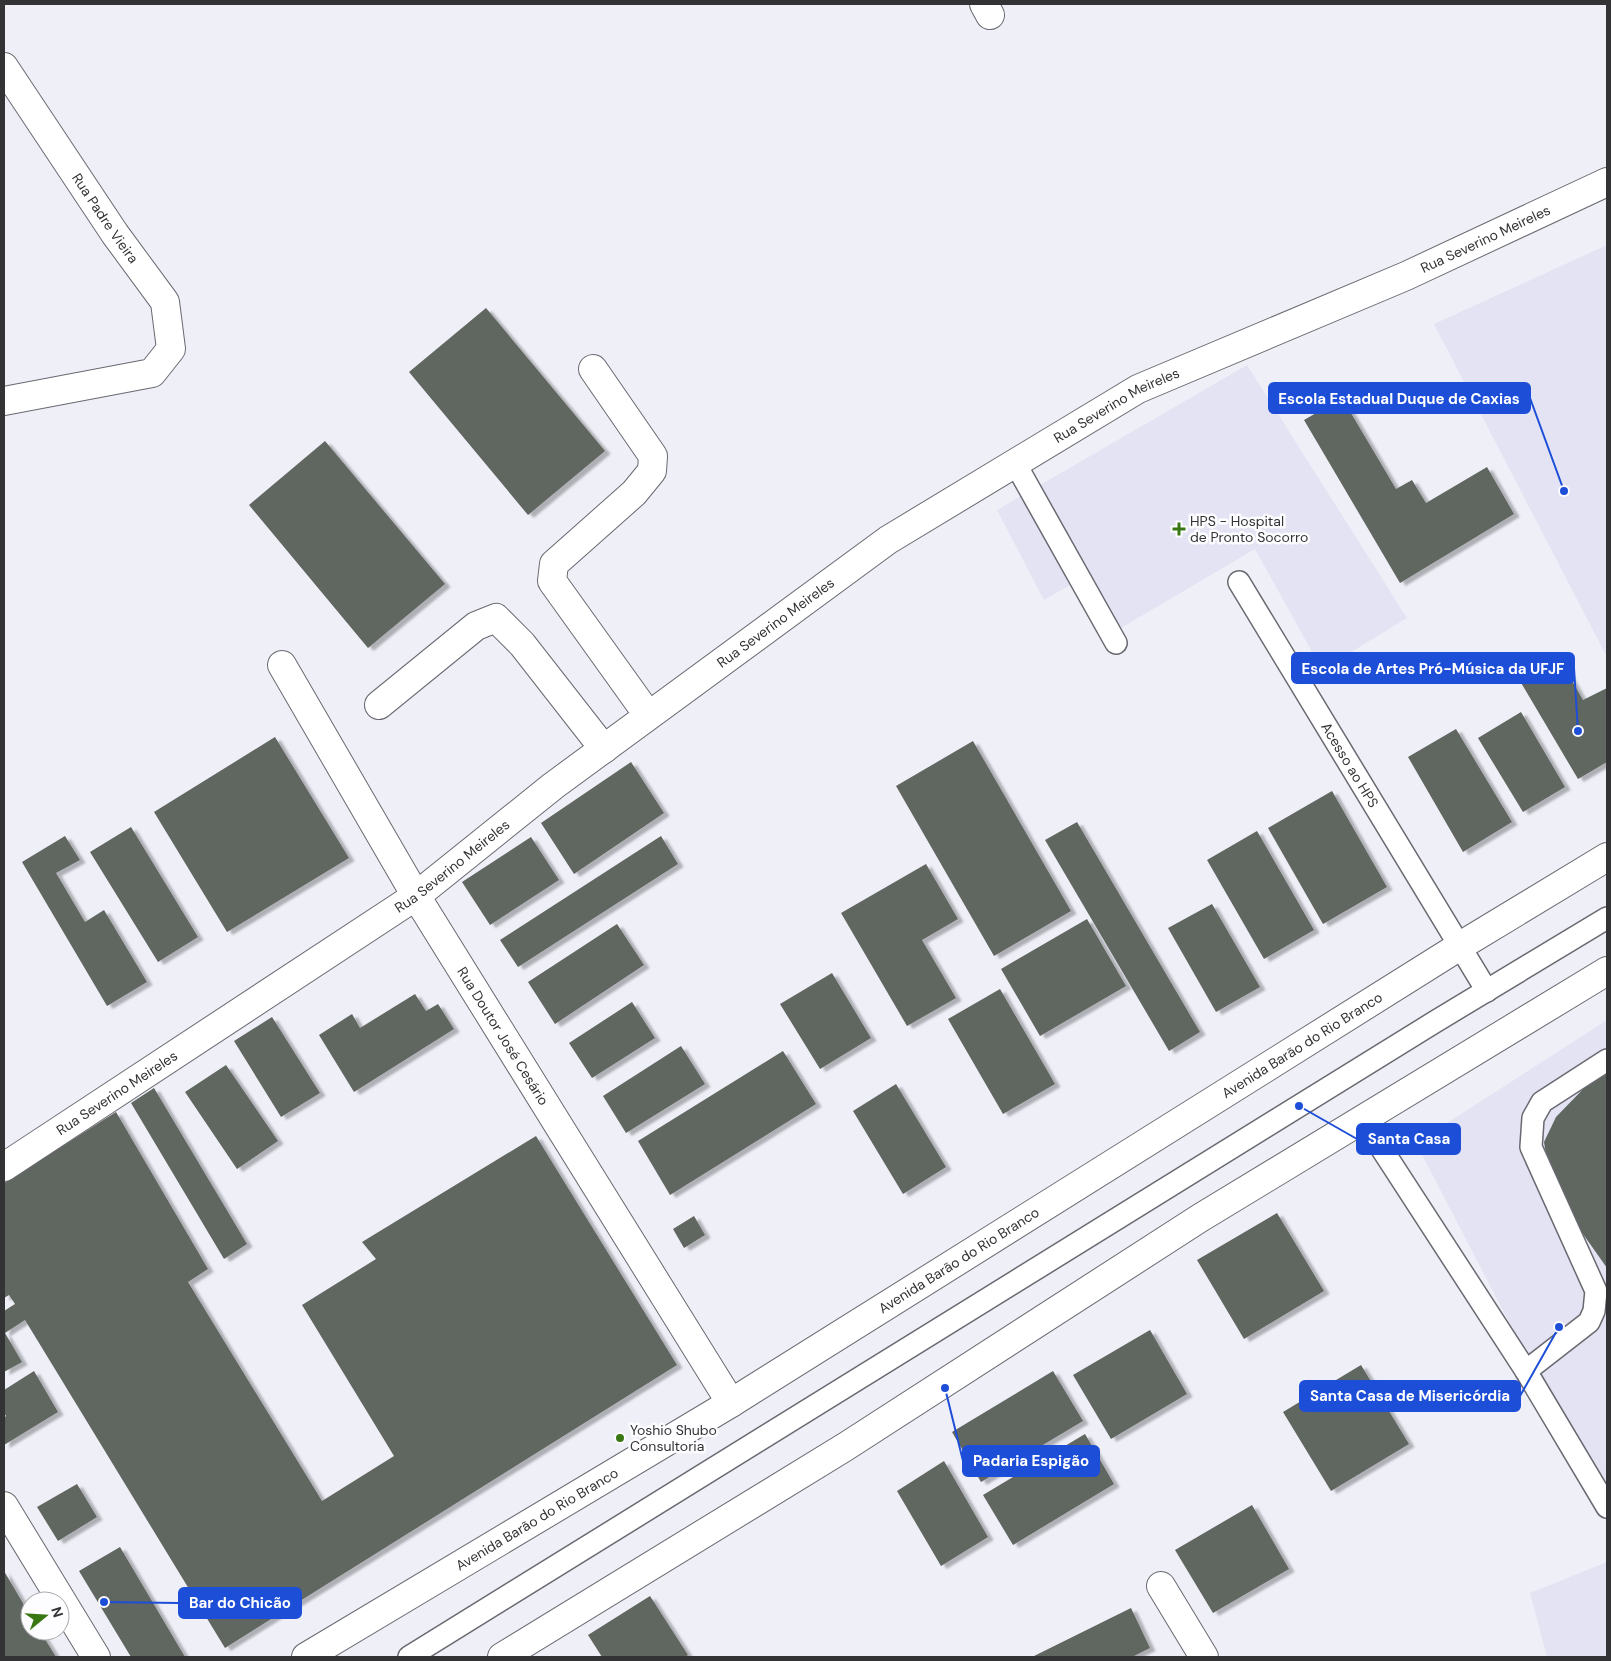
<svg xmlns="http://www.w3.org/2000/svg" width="1611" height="1661" font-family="'DM Sans',sans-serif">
  <defs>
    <filter id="shadow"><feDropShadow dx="5.5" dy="3" stdDeviation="1" flood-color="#0004"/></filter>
  </defs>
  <rect width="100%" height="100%" fill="#efeff8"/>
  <path fill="#e3e3f3" d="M1607,245V657L1434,324Z
    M1247,365L1407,618L1322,670L1255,549L1121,628L1089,574L1044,600L997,510Z
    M1607,1020V1511L1416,1143Z
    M1607,1562V1657H1547L1530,1593Z"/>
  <path fill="#616660" filter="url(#shadow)" d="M486,308L605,451L528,515L409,372Z
    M1342,398L1396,489L1412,480L1426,503L1487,467L1514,514L1400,583L1304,420Z
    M325,441L445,584L368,648L249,505Z
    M1559,658L1583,700L1607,688V762L1578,779L1520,681Z
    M1521,712L1565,787L1523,812L1478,738Z
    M1456,729L1512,822L1463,852L1408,757Z
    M275,737L349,858L227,932L154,812Z
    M973,741L1071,911L994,956L896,786Z
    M631,762L664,813L574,874L541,823Z
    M1332,791L1387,887L1323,924L1268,828Z
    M1077,822L1200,1032L1169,1051L1045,840Z
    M131,827L198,937L158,962L90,852Z
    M1257,831L1314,930L1264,959L1207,860Z
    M65,836L80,860L56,873L85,922L104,910L147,982L107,1006L22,862Z
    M661,836L678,864L518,967L500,940Z
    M531,837L559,880L490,925L462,882Z
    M926,864L958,919L922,940L956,998L907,1026L841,913Z
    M1212,904L1260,987L1216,1012L1168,928Z
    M1087,919L1126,986L1040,1036L1001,969Z
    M617,924L644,965L555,1024L528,982Z
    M832,973L871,1038L820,1069L780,1004Z
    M1000,989L1055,1084L1003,1114L948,1019Z
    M415,994L426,1011L438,1004L454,1029L354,1092L319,1035L352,1014L360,1028Z
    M632,1002L655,1038L592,1078L569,1043Z
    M272,1017L320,1093L281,1117L234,1041Z
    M681,1046L705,1084L626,1133L603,1096Z
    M783,1051L816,1104L670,1195L638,1141Z
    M226,1065L278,1141L237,1169L185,1092Z
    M1607,1074V1268L1552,1190L1544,1142L1556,1117L1589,1083Z
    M896,1084L946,1167L903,1194L853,1111Z
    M154,1088L247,1244L224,1259L131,1103Z
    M116,1112L208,1269L188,1282L322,1501L394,1456L302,1305L376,1259L362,1242L536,1136L677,1365L225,1648L25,1320L5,1333L22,1362L4,1372V1311L15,1304L9,1295L4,1298V1183Z
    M1277,1213L1324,1291L1244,1339L1197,1260Z
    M694,1216L705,1235L684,1248L673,1229Z
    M1150,1330L1187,1394L1111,1439L1073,1375Z
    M1361,1365L1409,1444L1331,1491L1283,1412Z
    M34,1371L58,1412L4,1445V1418L6,1416L4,1413V1390Z
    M1053,1371L1083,1421L981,1482L952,1432Z
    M1085,1434L1114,1484L1013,1545L983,1495Z
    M944,1461L988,1537L941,1566L897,1491Z
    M77,1484L97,1517L58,1541L37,1507Z
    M1252,1505L1289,1569L1213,1613L1175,1550Z
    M120,1547L185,1657H131L79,1571Z
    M4,1571L30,1615V1631H40L56,1657H4Z
    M650,1596L688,1655L685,1657H602L588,1635Z
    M1131,1608L1150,1648L1132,1657H1032Z"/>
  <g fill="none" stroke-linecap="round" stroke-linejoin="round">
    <defs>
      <g id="service">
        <path d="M1015,463L1116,643"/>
        <path id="s1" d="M1239,582L1487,991"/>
        <path d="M1607,1060L1542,1102L1533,1118L1531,1147L1596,1291L1594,1311L1589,1322L1526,1371L1607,1507"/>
        <path d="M1363,1120L1526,1371"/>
        <path d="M409,1657L1433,1023L1607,918"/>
      </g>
      <g id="minor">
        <path d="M984,4L990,15"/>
        <path id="s2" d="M4,67L115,234L165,302L171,349L152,373L4,401"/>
        <path d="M593,369L653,456L652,471L634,493L554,564L552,581L648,715"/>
        <path id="s3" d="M282,665L416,896L731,1403"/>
        <path d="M379,705L476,626L496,618L522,644L604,749"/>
        <path id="s4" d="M4,1167L416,896L553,786L888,540L1138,389L1406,276L1607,182"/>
        <path d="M4,1506L96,1657"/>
        <path d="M1161,1586L1204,1657"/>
      </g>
      <g id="secondary">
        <path id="s5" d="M306,1657L731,1403L1460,946L1607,857"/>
        <path d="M502,1657L845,1447L1200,1218L1607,971"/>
      </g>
    </defs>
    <use href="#service" stroke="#696971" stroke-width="24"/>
    <use href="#minor" stroke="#696971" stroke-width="30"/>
    <use href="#secondary" stroke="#696971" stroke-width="30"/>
    <use href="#service" stroke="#fff" stroke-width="21"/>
    <use href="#minor" stroke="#fff" stroke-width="28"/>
    <use href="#secondary" stroke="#fff" stroke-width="28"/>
  </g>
  <g fill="#397713" stroke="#fdfdff" stroke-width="2">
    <path d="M1176.5 521.5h5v5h5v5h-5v5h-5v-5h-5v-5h5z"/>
    <circle cx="620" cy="1438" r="5"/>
  </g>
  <g text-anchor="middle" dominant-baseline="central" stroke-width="5" stroke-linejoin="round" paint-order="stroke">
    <g font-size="14" fill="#333336" stroke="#fdfdff">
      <text stroke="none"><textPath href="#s2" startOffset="182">Rua Padre Vieira</textPath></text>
      <text stroke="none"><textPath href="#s4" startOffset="1755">Rua Severino Meireles</textPath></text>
      <text stroke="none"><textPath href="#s4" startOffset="1350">Rua Severino Meireles</textPath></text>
      <text stroke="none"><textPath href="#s4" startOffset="945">Rua Severino Meireles</textPath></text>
      <text stroke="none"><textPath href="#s1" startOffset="214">Acesso ao HPS</textPath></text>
      <text stroke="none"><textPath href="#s4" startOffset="540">Rua Severino Meireles</textPath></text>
      <text stroke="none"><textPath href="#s3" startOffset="432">Rua Doutor José Cesário</textPath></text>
      <text stroke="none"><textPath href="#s5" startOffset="1169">Avenida Barão do Rio Branco</textPath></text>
      <text stroke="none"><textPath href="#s4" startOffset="135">Rua Severino Meireles</textPath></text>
      <text stroke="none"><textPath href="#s5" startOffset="764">Avenida Barão do Rio Branco</textPath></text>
      <text stroke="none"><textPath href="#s5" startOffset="269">Avenida Barão do Rio Branco</textPath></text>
    </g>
    <g font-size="14" fill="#333336" stroke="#fdfdff" text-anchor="start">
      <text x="1190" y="521">HPS - Hospital<tspan x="1190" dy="16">de Pronto Socorro</tspan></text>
      <text x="630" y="1430">Yoshio Shubo<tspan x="630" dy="16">Consultoria</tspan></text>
    </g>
  </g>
  <path fill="none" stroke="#1d4ed8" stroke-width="2" d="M1564 491L1530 398M1578 731L1574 668M1299 1106L1357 1139M1559 1327L1520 1396M945 1388L963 1461M104 1602L179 1603"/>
  <g fill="#1d4ed8" stroke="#fdfdff" stroke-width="2">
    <circle cx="1564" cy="491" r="5"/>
    <circle cx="1578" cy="731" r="5"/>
    <circle cx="1299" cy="1106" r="5"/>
    <circle cx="1559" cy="1327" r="5"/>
    <circle cx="945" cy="1388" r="5"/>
    <circle cx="104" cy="1602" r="5"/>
  </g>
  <g fill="#1d4ed8" stroke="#1d4ed8" stroke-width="2">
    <rect x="1269" y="383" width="261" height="30" rx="5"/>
    <rect x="1292" y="653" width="282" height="30" rx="5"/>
    <rect x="1357" y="1124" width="103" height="30" rx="5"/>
    <rect x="1300" y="1381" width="220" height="30" rx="5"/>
    <rect x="963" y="1446" width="136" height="30" rx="5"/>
    <rect x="179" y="1588" width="122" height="30" rx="5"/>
  </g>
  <g font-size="15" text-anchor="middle" font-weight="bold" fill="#fff">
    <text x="1399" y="404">Escola Estadual Duque de Caxias</text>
    <text x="1433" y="674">Escola de Artes Pró-Música da UFJF</text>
    <text x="1409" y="1144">Santa Casa</text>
    <text x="1410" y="1401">Santa Casa de Misericórdia</text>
    <text x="1031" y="1466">Padaria Espigão</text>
    <text x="240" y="1608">Bar do Chicão</text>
  </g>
  <rect width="1611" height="1661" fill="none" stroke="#333336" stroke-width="10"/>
  <g transform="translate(45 1616) rotate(72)"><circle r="24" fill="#fdfdff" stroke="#acacaf"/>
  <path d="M0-4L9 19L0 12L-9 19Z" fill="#397713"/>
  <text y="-8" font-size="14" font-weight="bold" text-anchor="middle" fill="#333336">N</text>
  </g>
</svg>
